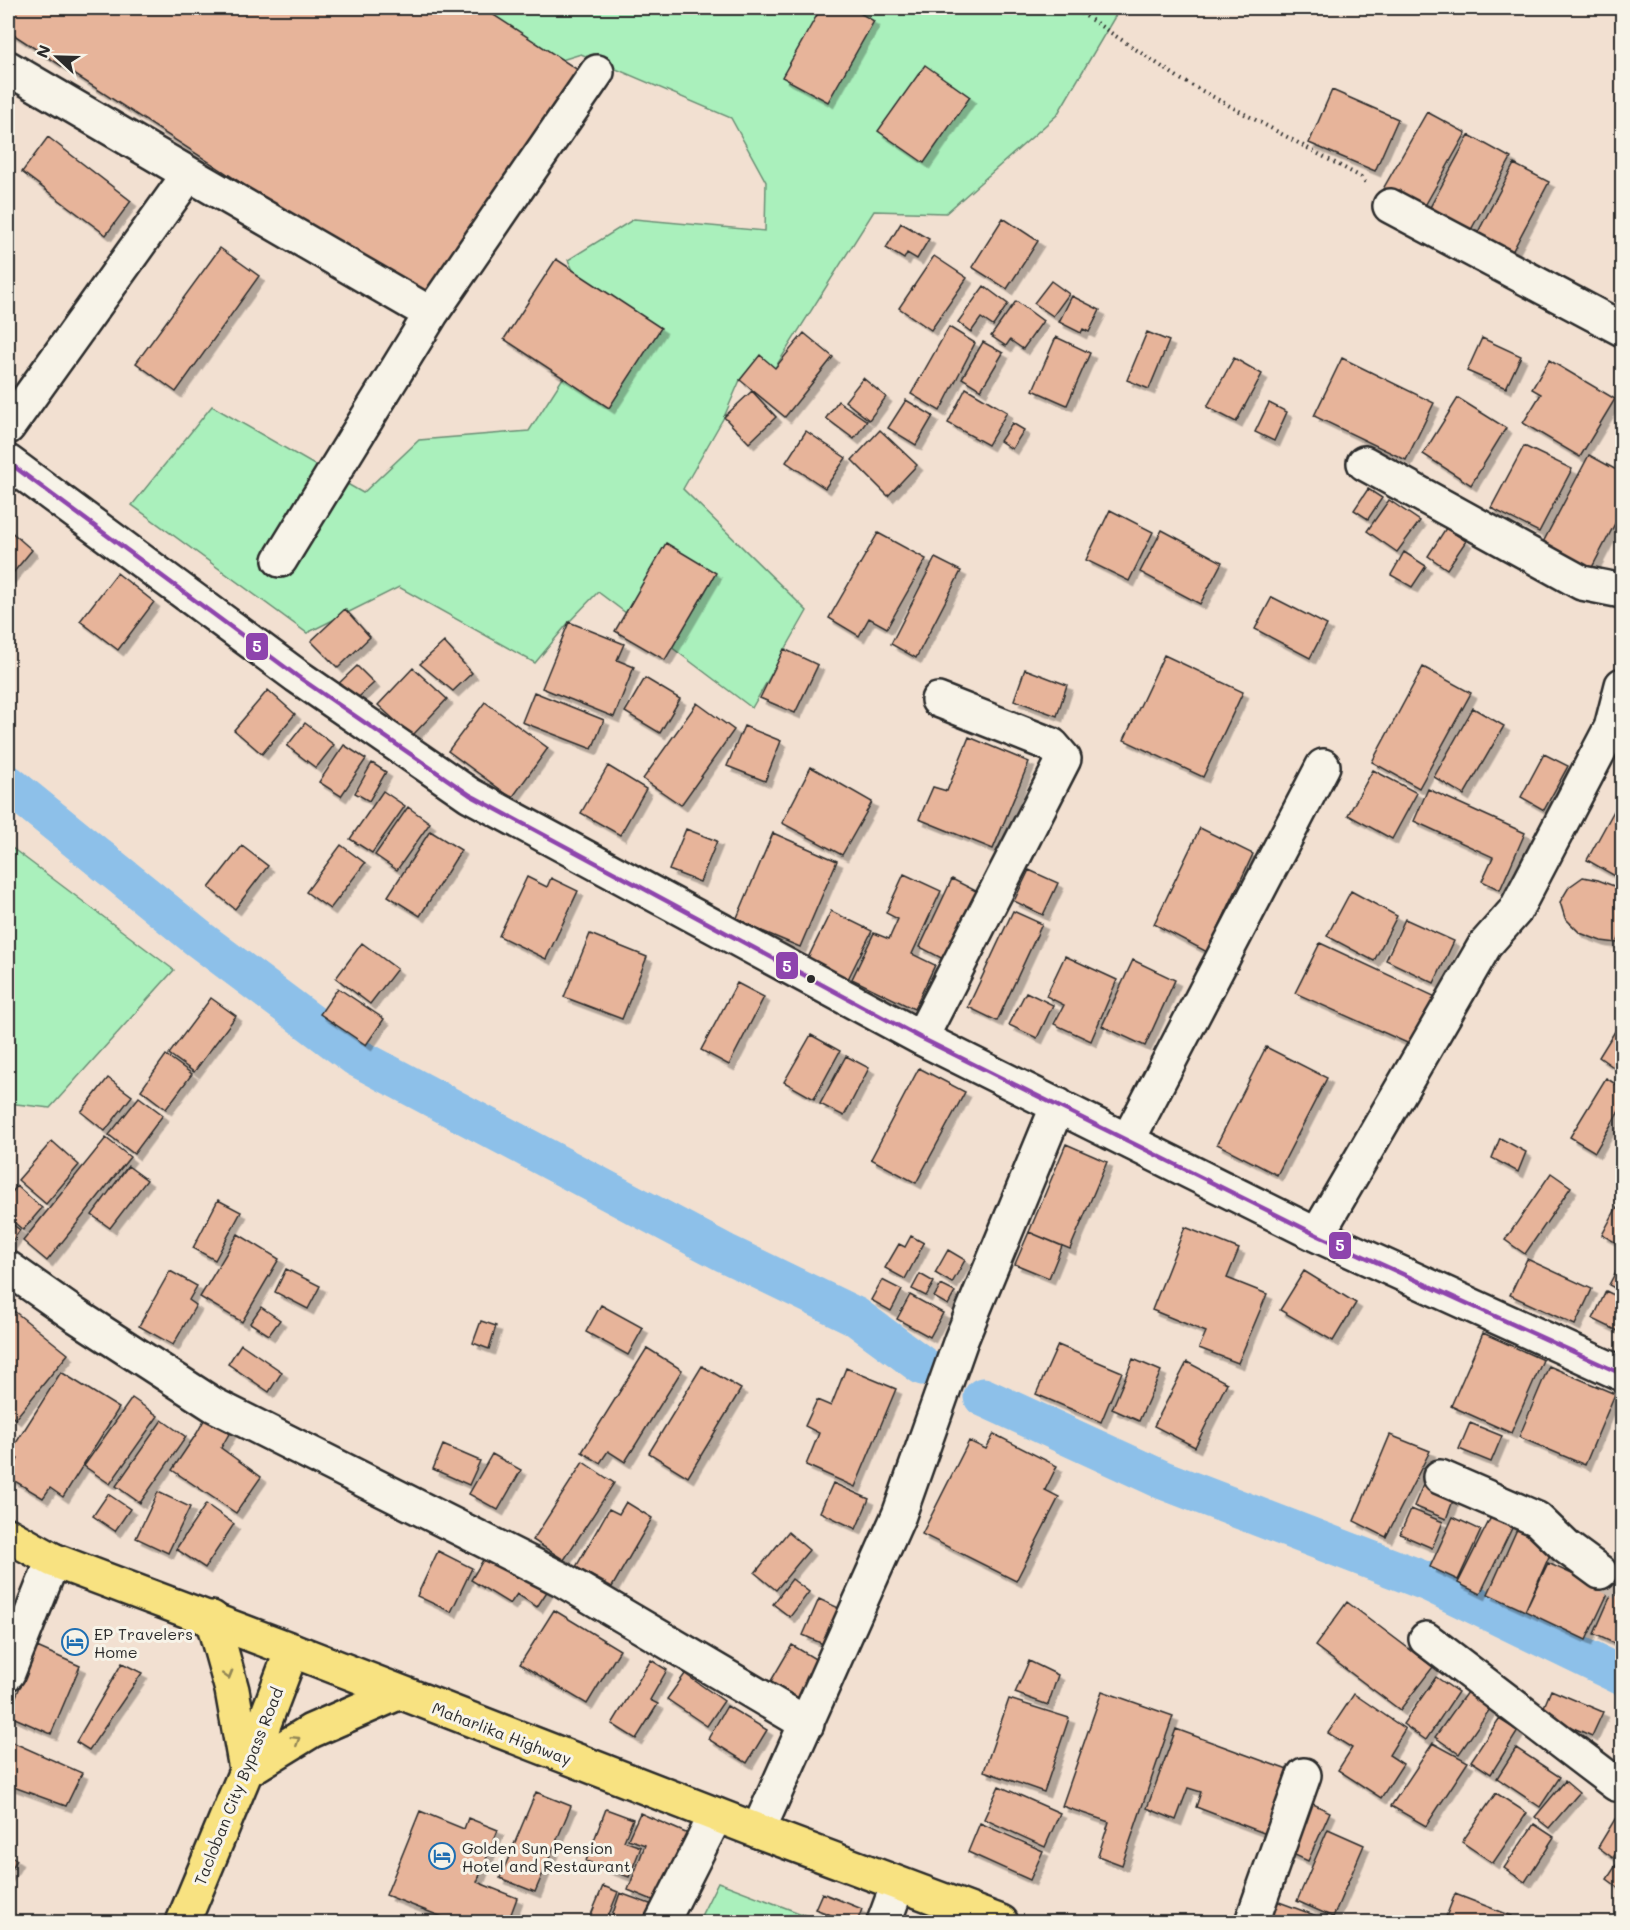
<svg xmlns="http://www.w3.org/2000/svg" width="1630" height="1930" font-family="Mali,sans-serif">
  <defs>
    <filter id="shadow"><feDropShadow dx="5.5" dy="5.5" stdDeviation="0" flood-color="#0004"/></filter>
  </defs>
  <rect width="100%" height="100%" fill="#f2e0d1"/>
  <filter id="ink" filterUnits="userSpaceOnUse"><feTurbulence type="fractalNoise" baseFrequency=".0167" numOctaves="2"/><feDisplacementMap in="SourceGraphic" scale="12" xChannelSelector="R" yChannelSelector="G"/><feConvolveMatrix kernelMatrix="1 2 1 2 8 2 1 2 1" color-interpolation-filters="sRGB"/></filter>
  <g filter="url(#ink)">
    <path fill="#aaf0bc" stroke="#6a8e74" stroke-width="1.5" d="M476,8H1120L1057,115L946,213L874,211L775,368L740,380L724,417L683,489L807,611L752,708L598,592L569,622L535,663L399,587L307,633L132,505L212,406L363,493L419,440L529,431L599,322L568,260L634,219L765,231L766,182L731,118L581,54L529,70L486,44Z
      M8,845L174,970L50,1108L8,1103Z
      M718,1882L823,1922H698Z"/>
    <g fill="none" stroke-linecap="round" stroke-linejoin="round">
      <path stroke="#8dc0e9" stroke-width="39" d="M8,784L199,939L356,1057L725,1253L855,1316L923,1366
        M983,1397L1163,1480L1428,1582L1622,1676"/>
    </g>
    <path fill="#e7b49a" stroke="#2b2b2b" stroke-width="1.5" filter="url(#shadow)" d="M8,8H483L578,70L427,304L8,31Z
      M821,8H851L874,21L828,102L782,77Z
      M925,65L970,97L924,163L878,131Z
      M1332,90L1398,119L1375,171L1309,143Z
      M1427,112L1466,133L1422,211L1383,189Z
      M1469,135L1511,158L1468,235L1427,213Z
      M48,137L131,201L106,235L22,172Z
      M1514,164L1549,182L1511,254L1476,236Z
      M1003,218L1038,241L1007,289L972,267Z
      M901,223L929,239L917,259L907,253L904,259L886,248Z
      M220,248L259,276L176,392L136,363Z
      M934,256L967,278L931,330L899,308Z
      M556,259L661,328L609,408L504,339Z
      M1051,281L1069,294L1053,316L1034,303Z
      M984,286L1008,304L993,326L981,318L971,332L958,322Z
      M1072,296L1100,310L1089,332L1083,329L1081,333L1059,322Z
      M1016,301L1043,321L1023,349L1010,340L1006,346L991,336Z
      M949,327L975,343L940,411L911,394Z
      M1147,332L1169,341L1149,389L1127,380Z
      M804,333L833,357L785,417L740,380L760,355L775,368Z
      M1056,337L1090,353L1067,405L1033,390Z
      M1482,338L1521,356L1506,388L1467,371Z
      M983,342L1003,353L981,390L962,378Z
      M1234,358L1262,374L1236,422L1207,407Z
      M1342,358L1434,403L1406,460L1314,416Z
      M1549,360L1615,399L1580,457L1523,423L1541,394L1532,389Z
      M863,378L886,397L869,420L845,401Z
      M966,388L1007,412L988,445L948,423Z
      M752,391L776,417L749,443L724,417Z
      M1458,398L1506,428L1471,485L1423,454Z
      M906,400L933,416L916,445L888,428Z
      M838,401L867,421L854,439L826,418Z
      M1269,403L1287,412L1274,441L1255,432Z
      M1012,423L1024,430L1012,449L1000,441Z
      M880,430L917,465L888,496L852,460Z
      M806,431L846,458L825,488L786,462Z
      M1524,446L1572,469L1539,532L1491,508Z
      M1589,455L1622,473V517L1619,516L1588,575L1539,550Z
      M1368,489L1382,498L1368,519L1354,510Z
      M1389,500L1420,521L1397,552L1367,531Z
      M1110,510L1153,532L1129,581L1086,560Z
      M1446,528L1466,541L1447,569L1428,556Z
      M8,529L32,550L8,579Z
      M1162,530L1222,562L1200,604L1140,572Z
      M878,533L926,559L887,628L869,618L859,636L829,618Z
      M666,543L716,573L665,660L615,631Z
      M1404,552L1426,566L1412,587L1391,575Z
      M935,558L961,571L916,658L891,644Z
      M117,573L154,602L118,650L80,621Z
      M1272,597L1327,625L1310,658L1255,629Z
      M345,609L370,637L338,668L311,641Z
      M569,622L624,644L617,660L634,667L614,717L542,688Z
      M444,642L472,673L453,691L420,664Z
      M784,649L818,665L795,713L760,698Z
      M1164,655L1243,692L1203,777L1124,740Z
      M357,666L374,683L350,705L335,687Z
      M1423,667L1471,693L1419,788L1372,762Z
      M413,668L447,699L412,736L378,705Z
      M1025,669L1067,685L1057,716L1014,700Z
      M645,678L680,699L660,733L625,712Z
      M268,690L295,714L262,754L234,730Z
      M534,692L604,720L592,749L522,722Z
      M485,702L548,748L512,798L448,751Z
      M697,703L734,730L681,805L643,779Z
      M1473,708L1504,726L1464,795L1434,777Z
      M305,723L334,745L316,768L287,746Z
      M744,726L781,741L765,781L727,766Z
      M969,737L1029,762L993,849L919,819L933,787L947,791Z
      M344,745L366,759L341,796L319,782Z
      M1544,754L1568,766L1544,810L1521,797Z
      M372,763L386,772L369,801L355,793Z
      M608,766L646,789L620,835L581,813Z
      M811,767L872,802L842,855L782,823Z
      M1373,770L1417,793L1392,839L1348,815Z
      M1428,789L1525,833L1500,890L1482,881L1493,857L1414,821Z
      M383,791L405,806L372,853L350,839Z
      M408,807L430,823L397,870L375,855Z
      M1615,809L1622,814V880L1587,860Z
      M1200,828L1253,854L1207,952L1154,924Z
      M686,829L717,841L700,882L669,870Z
      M430,831L461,850L420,916L388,896Z
      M773,833L837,861L800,947L736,920Z
      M341,845L365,863L330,909L306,892Z
      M242,846L268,866L235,909L209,888Z
      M1029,870L1058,883L1043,915L1014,901Z
      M904,874L941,891L912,954L935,965L914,1009L852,979L874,933L889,939L898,919L886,913Z
      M527,877L547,887L551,878L578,891L546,959L499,936Z
      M1583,877L1598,880L1622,889V932L1617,943L1601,941L1580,933L1565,918L1560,902L1569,887Z
      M952,879L982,894L949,962L920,947Z
      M1351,891L1397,916L1374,961L1327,936Z
      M831,911L872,931L847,981L807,960Z
      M1013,911L1042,924L997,1021L968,1007Z
      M1405,919L1454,941L1434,983L1386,960Z
      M590,934L647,957L622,1019L564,997Z
      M362,943L397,969L370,1004L336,978Z
      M1320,943L1436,997L1414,1046L1295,993Z
      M1065,956L1117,980L1091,1041L1054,1024L1064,1005L1046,996Z
      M1133,960L1175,980L1145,1046L1102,1026Z
      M737,983L764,997L729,1065L701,1050Z
      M338,988L384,1019L366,1045L320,1014Z
      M1026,992L1053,1005L1037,1038L1009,1025Z
      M211,998L236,1016L194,1072L169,1054Z
      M1622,1020V1066L1619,1071L1599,1057Z
      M811,1035L840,1051L814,1099L784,1082Z
      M1266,1047L1327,1078L1277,1175L1217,1144Z
      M166,1055L192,1074L166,1109L141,1090Z
      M846,1056L869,1068L844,1116L820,1104Z
      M919,1068L965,1092L916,1183L871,1159Z
      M108,1078L132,1096L105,1131L81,1112Z
      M1606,1078L1622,1088V1106L1595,1152L1570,1137Z
      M139,1097L163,1115L134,1154L109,1135Z
      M106,1138L130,1157L47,1261L23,1241Z
      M1500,1138L1526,1152L1518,1172L1492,1158Z
      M52,1141L79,1165L46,1204L18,1180Z
      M1066,1144L1107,1162L1070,1249L1029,1232Z
      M128,1166L147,1180L110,1228L92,1215Z
      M1551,1173L1571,1187L1525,1254L1505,1240Z
      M17,1186L42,1208L23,1230L8,1217V1197Z
      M218,1200L241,1212L215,1260L193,1248Z
      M1617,1207L1622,1210V1246L1602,1235Z
      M8,1221L20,1230L8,1247Z
      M1185,1227L1239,1249L1227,1278L1267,1294L1238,1363L1199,1348L1206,1332L1152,1310Z
      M1029,1232L1062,1246L1049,1278L1015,1264Z
      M238,1234L279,1259L242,1322L200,1297Z
      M911,1236L924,1243L905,1279L885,1268L899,1244L905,1247Z
      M948,1250L965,1260L952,1283L935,1273Z
      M1527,1259L1592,1289L1575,1325L1510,1295Z
      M1622,1260V1292L1609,1285Z
      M286,1269L320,1286L308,1309L275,1292Z
      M170,1271L197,1286L189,1300L196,1305L173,1345L139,1326Z
      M1304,1271L1356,1303L1333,1341L1280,1310Z
      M920,1274L934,1282L926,1296L912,1289Z
      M882,1280L902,1290L891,1311L871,1300Z
      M941,1285L955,1292L948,1305L934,1297Z
      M1606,1291L1622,1299V1333L1593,1319Z
      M910,1295L943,1313L930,1337L897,1319Z
      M601,1305L643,1328L628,1355L586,1332Z
      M261,1307L280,1320L269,1335L250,1323Z
      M14,1311L68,1354L15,1419L8,1413V1319Z
      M481,1321L496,1326L489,1349L473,1343Z
      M1483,1333L1543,1360L1511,1433L1451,1406Z
      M241,1344L282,1372L269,1392L228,1364Z
      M1058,1345L1122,1372L1101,1422L1036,1394Z
      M647,1348L682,1370L625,1462L608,1451L600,1463L582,1452Z
      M1133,1359L1161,1371L1139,1421L1112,1409Z
      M1187,1362L1227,1383L1195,1447L1154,1426Z
      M702,1366L741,1389L688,1477L649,1453Z
      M1549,1366L1615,1394L1585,1465L1519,1437Z
      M846,1368L896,1389L855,1487L806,1465L819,1433L805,1426L817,1400L831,1406Z
      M61,1372L119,1408L63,1497L50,1488L43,1498L8,1477L18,1459L9,1454Z
      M132,1398L158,1416L110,1484L84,1466Z
      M210,1409L234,1425L221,1448L261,1477L236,1513L172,1470L197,1433Z
      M162,1420L186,1437L140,1503L116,1486Z
      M1470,1423L1502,1436L1491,1462L1459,1449Z
      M994,1434L1057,1466L1045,1490L1059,1497L1016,1581L922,1534L969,1441L986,1449Z
      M1390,1435L1430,1451L1386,1537L1354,1521Z
      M443,1445L480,1461L469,1485L433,1469Z
      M492,1454L521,1470L498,1510L469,1494Z
      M583,1462L614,1483L564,1560L533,1540Z
      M1425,1480L1456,1493L1446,1519L1414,1506Z
      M833,1483L869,1499L856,1529L820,1512Z
      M158,1492L190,1507L168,1553L136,1538Z
      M108,1494L130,1509L115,1531L93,1516Z
      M626,1502L652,1518L612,1587L576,1567L609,1509L619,1514Z
      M206,1504L234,1524L205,1568L176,1549Z
      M1411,1509L1443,1522L1432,1548L1400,1534Z
      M1492,1515L1513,1526L1480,1594L1458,1583Z
      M1453,1517L1481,1530L1458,1580L1430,1567Z
      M1518,1527L1554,1545L1525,1611L1488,1594Z
      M788,1532L809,1550L776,1590L755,1573Z
      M489,1550L550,1587L537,1607L517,1594L510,1604L471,1580Z
      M438,1551L472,1568L451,1612L417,1596Z
      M1548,1563L1609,1591L1586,1640L1525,1611Z
      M792,1579L809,1592L790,1617L773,1604Z
      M1612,1593L1622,1597V1647L1594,1634Z
      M819,1599L841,1609L825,1645L803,1635Z
      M1347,1602L1433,1667L1400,1710L1315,1646Z
      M554,1610L620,1650L587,1704L520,1664Z
      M792,1645L822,1663L800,1703L768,1686Z
      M37,1647L80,1666L51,1734L8,1715Z
      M651,1660L667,1670L650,1700L658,1704L636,1739L612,1724Z
      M1029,1661L1058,1675L1048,1705L1015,1693Z
      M122,1663L142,1673L89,1750L76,1742Z
      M685,1674L724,1701L707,1726L667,1699Z
      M1436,1677L1458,1692L1426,1740L1403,1724Z
      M1551,1690L1603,1712L1592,1736L1541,1714Z
      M1102,1691L1173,1716L1122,1865L1098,1856L1109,1822L1062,1806Z
      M1467,1692L1490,1709L1459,1754L1435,1737Z
      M1354,1694L1405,1729L1389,1755L1403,1764L1381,1798L1338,1770L1352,1748L1328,1733Z
      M1009,1699L1069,1718L1044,1792L984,1771Z
      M727,1706L767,1730L747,1763L708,1739Z
      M1499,1719L1518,1731L1491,1774L1471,1761Z
      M1176,1729L1293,1772L1269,1835L1196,1807L1201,1792L1188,1788L1176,1820L1147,1808Z
      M12,1742L82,1773L66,1806L8,1785V1751Z
      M1433,1743L1468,1762L1426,1826L1391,1806Z
      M1516,1748L1560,1777L1540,1807L1497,1778Z
      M1565,1781L1579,1793L1549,1828L1535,1817Z
      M999,1786L1060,1813L1045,1847L984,1819Z
      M536,1792L571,1806L535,1892L500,1878Z
      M1496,1793L1527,1813L1493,1863L1462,1842Z
      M1307,1801L1330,1812L1308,1861L1284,1850Z
      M606,1809L633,1819L624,1841L641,1847L629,1877L586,1861Z
      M420,1811L464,1829L468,1818L498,1830L477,1882L517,1898L508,1922H455L386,1895Z
      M640,1813L695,1837L665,1905L628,1890L645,1845L628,1839Z
      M1615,1819L1622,1823V1844L1613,1858L1598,1847Z
      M980,1823L1043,1851L1030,1880L968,1852Z
      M1534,1824L1554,1837L1525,1882L1504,1868Z
      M1328,1829L1364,1845L1333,1917L1297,1901Z
      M8,1854L17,1860L8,1875Z
      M1622,1856V1890L1607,1879Z
      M603,1886L618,1892L606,1922H588Z
      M620,1893L661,1908L656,1922H610Z
      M822,1893L862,1909L857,1922H850L815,1909Z
      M1455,1894L1512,1916L1510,1922H1444Z
      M1271,1899L1333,1922H1261Z"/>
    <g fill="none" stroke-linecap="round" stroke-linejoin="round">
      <path stroke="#cabcb0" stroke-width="33" stroke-dasharray="33 16" stroke-linecap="butt" d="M1600,1572L1622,1584"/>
      <defs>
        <path id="minor" d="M8,68L189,174
          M1390,206L1622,329
          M8,427L189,174L431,314L597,72
          M8,462L297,676L470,795L921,1038L1317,1235L1622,1374
          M1364,463L1582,583L1622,591
          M280,560L431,314
          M921,1038L1064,759L1052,745L938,700
          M1128,1140L1323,766
          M1317,1235L1485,945L1515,911L1611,728L1622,685
          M8,1268L75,1315L214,1405L561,1579L807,1724
          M1440,1477L1537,1519L1566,1547L1600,1572
          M1426,1639L1616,1784
          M8,1673L53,1560
          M758,1831L899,1515L961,1340L1058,1105
          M662,1922L716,1815
          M884,1922L898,1884
          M1252,1922L1304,1775"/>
        <path id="major" d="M8,1535L53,1560L292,1650"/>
        <path id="highway" d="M212,1618L232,1690L246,1769
          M246,1771L311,1731L398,1693
          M183,1922L246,1771L292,1650L758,1831L1001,1922"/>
      </defs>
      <use href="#minor" stroke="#2b2b2b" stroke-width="38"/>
      <use href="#major" stroke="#2b2b2b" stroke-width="38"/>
      <use href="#highway" stroke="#2b2b2b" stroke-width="38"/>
      <path stroke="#2b2b2b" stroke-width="4" stroke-dasharray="1.5 4.5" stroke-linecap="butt" d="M1081,13L1182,80L1361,177L1366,183"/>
      <use href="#minor" stroke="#f7f3e8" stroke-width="33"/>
      <use href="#major" stroke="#f8e281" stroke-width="33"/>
      <use href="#highway" stroke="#f8e281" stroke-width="33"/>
      <defs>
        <path id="bus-1" d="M8,462L297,676L470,795L921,1038L1317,1235L1622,1374"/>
      </defs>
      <use href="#bus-1" stroke="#f7f3e8" stroke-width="9"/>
      <use href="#bus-1" stroke="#8e44ad" stroke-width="4.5"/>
    </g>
    <defs><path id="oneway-chevron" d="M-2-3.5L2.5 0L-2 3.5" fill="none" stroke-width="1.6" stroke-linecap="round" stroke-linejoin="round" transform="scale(1.5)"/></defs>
    <g stroke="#928656">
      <use href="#oneway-chevron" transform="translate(228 1675) rotate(74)"/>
      <use href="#oneway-chevron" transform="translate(296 1740) rotate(-32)"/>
    </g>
  </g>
  <defs>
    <symbol id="hotel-ring" viewBox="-11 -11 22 22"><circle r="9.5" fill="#f7f3e8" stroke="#1f6fb2" stroke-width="1.5"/><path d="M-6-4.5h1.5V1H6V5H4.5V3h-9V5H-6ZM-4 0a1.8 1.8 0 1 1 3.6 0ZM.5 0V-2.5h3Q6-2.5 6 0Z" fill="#1f6fb2"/></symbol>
  </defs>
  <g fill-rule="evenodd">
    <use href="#hotel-ring" x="60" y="1627" width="30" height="30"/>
    <use href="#hotel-ring" x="427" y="1841" width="30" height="30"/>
  </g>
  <circle fill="#2b2b2b" stroke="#f7f3e8" stroke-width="2" cx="811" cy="979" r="5"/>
  <g text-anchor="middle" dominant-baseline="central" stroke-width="6" stroke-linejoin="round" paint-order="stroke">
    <g font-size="16" fill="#2b2b2b" stroke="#f7f3e8" text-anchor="start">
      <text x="94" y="1633">EP Travelers<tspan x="94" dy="18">Home</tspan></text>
      <text x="462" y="1847">Golden Sun Pension<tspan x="462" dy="18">Hotel and Restaurant</tspan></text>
    </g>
    <g font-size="16" fill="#2b2b2b" stroke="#f7f3e8">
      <text transform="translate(502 1733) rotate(21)">Maharlika Highway</text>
      <text transform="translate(238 1786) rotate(-68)">Tacloban City Bypass Road</text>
    </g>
  </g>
  <g stroke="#f7f3e8" stroke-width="2">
    <rect x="245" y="632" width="24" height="29" rx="6" fill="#8e44ad"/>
    <rect x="775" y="951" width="24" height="29" rx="6" fill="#8e44ad"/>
    <rect x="1328" y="1231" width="24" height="29" rx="6" fill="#8e44ad"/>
  </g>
  <g font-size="16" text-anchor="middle" font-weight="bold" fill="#fff">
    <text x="257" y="652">5</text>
    <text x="787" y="972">5</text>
    <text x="1340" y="1251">5</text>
  </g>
  <rect width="1630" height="1930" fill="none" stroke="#f7f3e8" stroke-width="30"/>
  <rect x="15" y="15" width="1600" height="1900" fill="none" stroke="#2b2b2b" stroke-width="2" filter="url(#ink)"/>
  <g transform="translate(57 57) rotate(292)" stroke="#f7f3e8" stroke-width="4.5" paint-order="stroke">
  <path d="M0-4.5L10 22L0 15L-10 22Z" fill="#2b2b2b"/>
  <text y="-9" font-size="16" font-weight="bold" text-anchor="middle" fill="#2b2b2b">N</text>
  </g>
</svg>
